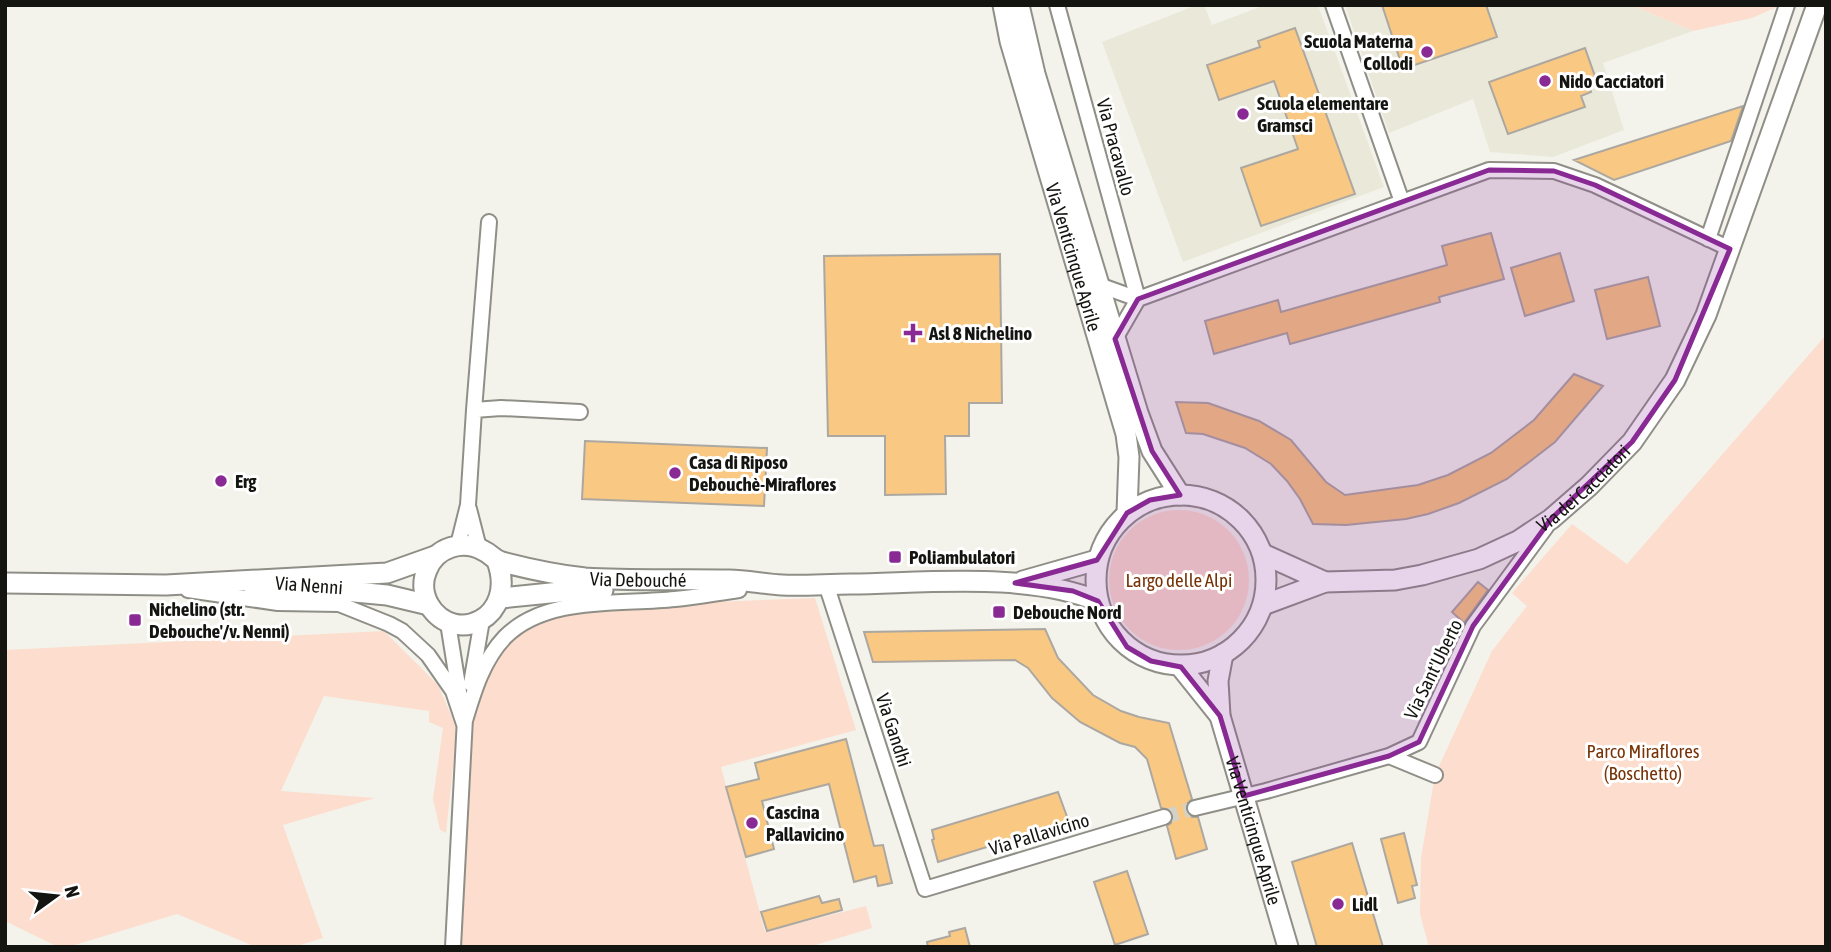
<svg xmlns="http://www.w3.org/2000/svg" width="1831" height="952" font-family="'Asap Condensed',sans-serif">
  <rect width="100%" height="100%" fill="#f3f3eb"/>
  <path fill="#eae8d9" d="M1197,5H1204L1212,25L1265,5H1318L1384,187L1183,262L1102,42Z
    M1345,5H1631L1693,31L1603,63L1624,130L1553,157L1490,152L1473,99L1389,133Z"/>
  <path fill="#fcddce" d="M1631,5H1781L1752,18L1693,31Z
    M1826,335V947H1429L1420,914L1421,858L1435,775L1492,651L1527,606L1512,593L1572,524L1627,564Z
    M1109 580a70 70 0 1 1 140 0a70 70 0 1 1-140 0Z
    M815,598L856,730L721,767L765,932L866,906L872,928L809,947H461L471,724C482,673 509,625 565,612C597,605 632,606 666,604C715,602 765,600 815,598Z
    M384,631L438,685L457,729L446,833L440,830L433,799L443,728L429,722V711L324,696L281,791L375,798L283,825L323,938L294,947H256L177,914L68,947H58L5,921V650Z"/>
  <path fill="#f9c882" stroke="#aca8a1" stroke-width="2" d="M1382,5H1486L1497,37L1403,69Z
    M1295,28L1355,194L1261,226L1241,168L1298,149L1274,81L1219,100L1207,65L1260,47L1258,41Z
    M1585,48L1597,82L1589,85L1591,92L1581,96L1585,107L1508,134L1489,82Z
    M1743,106L1731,141L1614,180L1574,160Z
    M1491,233L1504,279L1439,297L1440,302L1290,344L1287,333L1214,354L1205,321L1278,300L1281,312L1447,265L1442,246Z
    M1560,253L1574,301L1525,316L1511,268Z
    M1000,254L1002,403H969V436H945L946,494L885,495V436H828L824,256Z
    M1648,277L1660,326L1607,339L1595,290Z
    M1574,374L1603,386L1555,442L1507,479L1459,503L1428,514L1406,519L1346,525L1313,524L1300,499L1287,481L1271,464L1245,448L1203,434L1186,433L1176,402L1208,403L1259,421L1291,440L1326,482L1345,495L1418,485L1448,475L1491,453L1534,420Z
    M585,441L767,448L764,506L582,499Z
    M1478,582L1488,590L1464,623L1452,612Z
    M1045,629L1058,658L1093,695L1121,711L1139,717L1169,723L1192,799L1186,805V811L1192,817H1198L1207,849L1176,859L1167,826L1171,823L1173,815L1170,810L1161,808L1147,759L1135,747L1120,743L1080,722L1052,698L1028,668L1015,660L873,662L864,632Z
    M846,739L874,846L883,845L892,883L878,886L876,876L854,882L829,784L762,801L774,849L746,857L726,787L759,779L755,763Z
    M1058,792L1069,822L938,862L932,840L934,839L932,830Z
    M1404,833L1417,885L1412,886L1415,898L1398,903L1381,839Z
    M1352,843L1383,947H1317L1292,862Z
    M1127,871L1148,934L1115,945L1094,882Z
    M819,896L822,903L839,899L842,910L767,931L761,912Z
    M965,928L970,947H928L927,942L950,936L949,932Z"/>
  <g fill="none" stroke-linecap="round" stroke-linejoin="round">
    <path stroke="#d2d2ca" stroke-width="14" stroke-dasharray="14 7" stroke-linecap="butt" d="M1164,817L1195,808"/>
    <defs>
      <path id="street" d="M1057,5L1138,299
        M1333,5L1402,202
        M1708,239L1787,5
        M1099,285L1138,299
        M1138,299L1489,170L1554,171L1595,185L1730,249
        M1115,339L1138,299
        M474,410L489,222
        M469,509L479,548
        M458,545L468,505L474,410L501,408L580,412
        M826,584L925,889L1164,817
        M188,590L278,603L339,604L389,624L402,631L428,655L453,691L464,724
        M448,623L460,698
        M471,684L482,620
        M464,724C473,694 482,661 505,637C547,595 621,605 675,599C696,597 717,593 739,590
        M1389,756L1435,775
        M1195,808L1266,791L1389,756L1419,742L1473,626L1546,527
        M453,947L465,718"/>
      <g id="secondary">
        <path id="s1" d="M1003,5L1010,41L1126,434L1129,457L1127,513"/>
        <path d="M1019,5L1035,74L1138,413L1152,451L1180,495"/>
        <circle cx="1181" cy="580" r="85"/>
        <path d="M1263,554L1325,582"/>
        <path id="s2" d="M497,561C518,618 455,647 429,605C423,594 422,581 427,570C436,547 463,539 484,551C491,554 494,560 502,562C529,569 557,575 585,578C633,581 681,579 729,580C746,580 764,584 782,585C804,586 828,584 851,584C927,583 1027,572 1098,601"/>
        <path d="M1023,581L1097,560"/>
        <path d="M5,583L166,585L387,573L435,556"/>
        <path d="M254,592L344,591L387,595L429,605"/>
        <path d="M501,598L580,590H603"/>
        <path id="s3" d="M1263,605L1325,582L1395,580L1422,575L1479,559L1518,541L1551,519L1589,486L1632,442L1675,380L1706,315L1817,5"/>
        <path id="s4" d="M1223,654L1218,681L1220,716L1288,947"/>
        <path d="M1180,666L1220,716"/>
      </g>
    </defs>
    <use href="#street" stroke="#8f8f88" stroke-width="18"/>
    <use href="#secondary" stroke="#8f8f88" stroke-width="23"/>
    <use href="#street" stroke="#fff" stroke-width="14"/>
    <use href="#secondary" stroke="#fff" stroke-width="19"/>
  </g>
  <path fill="#892a94" fill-opacity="0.2" stroke="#892a94" stroke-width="5" stroke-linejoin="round" d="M1489,170L1554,171L1595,185L1730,249L1675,380L1632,442L1551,519L1473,626L1419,742L1389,756L1244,796L1220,716L1181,667L1151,661L1127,647L1098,601L1073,591L1015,583L1097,560L1127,513L1150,500L1180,495L1152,451L1115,339L1138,299Z"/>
  <g fill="#892a94" stroke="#fff" stroke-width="2.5">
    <circle cx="1427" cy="52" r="7"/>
    <circle cx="1545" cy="81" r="7"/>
    <circle cx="1243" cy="114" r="7"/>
    <path d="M909.5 322.5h7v7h7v7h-7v7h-7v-7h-7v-7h7z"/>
    <circle cx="675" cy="473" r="7"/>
    <circle cx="221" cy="481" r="7"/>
    <rect x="888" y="550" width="14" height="14" rx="3.5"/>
    <rect x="992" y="605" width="14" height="14" rx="3.5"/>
    <rect x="128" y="613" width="14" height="14" rx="3.5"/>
    <circle cx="752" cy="823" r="7"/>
    <circle cx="1338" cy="904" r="7"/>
  </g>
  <g text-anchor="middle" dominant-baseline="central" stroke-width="6" stroke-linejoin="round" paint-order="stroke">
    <g font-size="19" font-weight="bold" fill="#141411" stroke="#fff" text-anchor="start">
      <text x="1413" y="41" text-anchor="end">Scuola Materna<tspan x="1413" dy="22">Collodi</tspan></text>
      <text x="1559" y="81">Nido Cacciatori</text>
      <text x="1257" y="103">Scuola elementare<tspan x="1257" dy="22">Gramsci</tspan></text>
      <text x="929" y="333">Asl 8 Nichelino</text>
      <text x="689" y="462">Casa di Riposo<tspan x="689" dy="22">Debouchè-Miraflores</tspan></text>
      <text x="235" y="481">Erg</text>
      <text x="909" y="557">Poliambulatori</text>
      <text x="149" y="609">Nichelino (str.<tspan x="149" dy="22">Debouche'/v. Nenni)</tspan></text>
      <text x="1013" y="612">Debouche Nord</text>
      <text x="766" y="812">Cascina<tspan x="766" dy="22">Pallavicino</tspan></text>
      <text x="1352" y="904">Lidl</text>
    </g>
    <g font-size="19" fill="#141411" stroke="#fff">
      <text transform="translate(1116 147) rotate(75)">Via Pracavallo</text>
      <text stroke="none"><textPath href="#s1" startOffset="262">Via Venticinque Aprile</textPath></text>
      <text stroke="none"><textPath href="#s3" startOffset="350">Via dei Cacciatori</textPath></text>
      <text stroke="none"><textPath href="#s2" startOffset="390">Via Debouché</textPath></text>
      <text transform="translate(309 585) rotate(4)">Via Nenni</text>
      <text transform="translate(1433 669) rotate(-64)">Via Sant'Uberto</text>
      <text transform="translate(894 730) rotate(72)">Via Gandhi</text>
      <text stroke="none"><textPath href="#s4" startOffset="182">Via Venticinque Aprile</textPath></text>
      <text transform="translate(1039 834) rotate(-17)">Via Pallavicino</text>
    </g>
    <g font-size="19" fill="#773307" stroke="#fff">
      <text x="1179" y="580">Largo delle Alpi</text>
      <text x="1643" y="751">Parco Miraflores<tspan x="1643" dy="22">(Boschetto)</tspan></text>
    </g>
  </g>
  <rect width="1831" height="952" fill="none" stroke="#141411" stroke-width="14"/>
  <g transform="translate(56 896) rotate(75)" stroke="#ffffff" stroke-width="5" paint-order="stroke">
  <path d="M0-5L12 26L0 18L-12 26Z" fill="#141411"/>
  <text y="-10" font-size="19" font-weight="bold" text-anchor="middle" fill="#141411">N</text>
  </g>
</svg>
